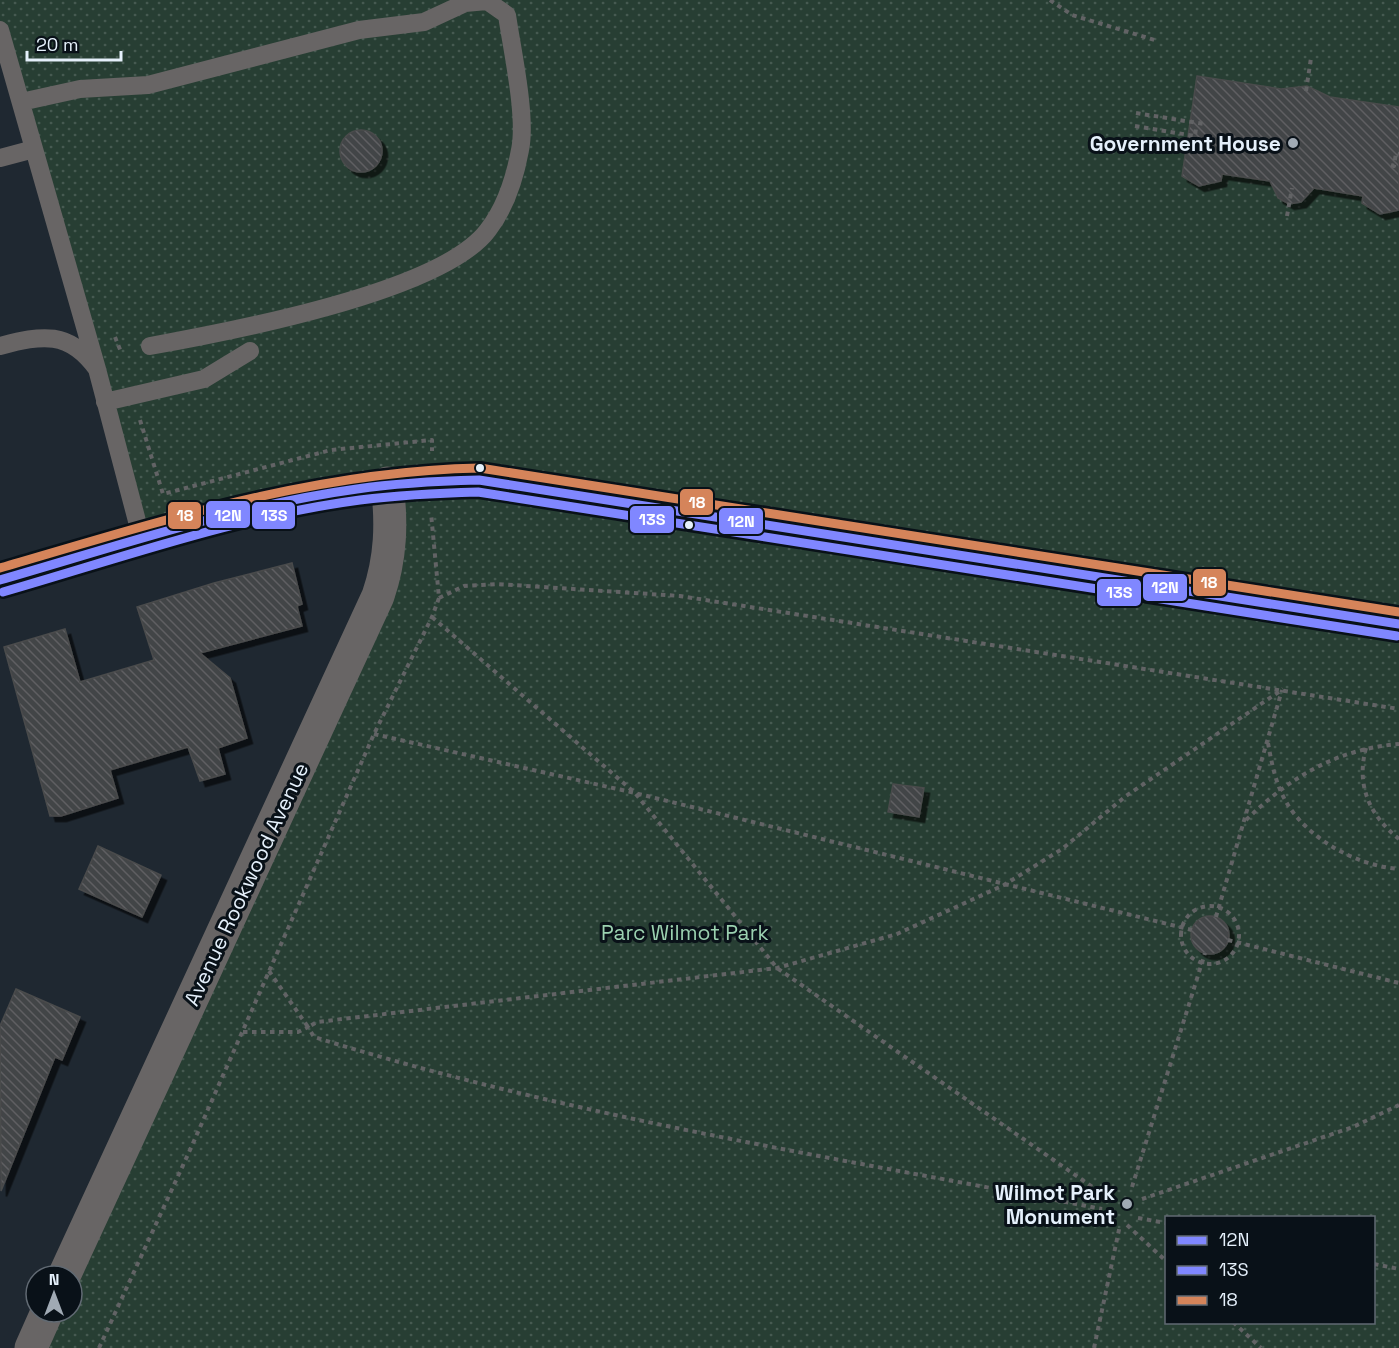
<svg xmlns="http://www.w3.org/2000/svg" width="1399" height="1348" font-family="'Space Grotesk',sans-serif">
  <defs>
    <pattern id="park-dots" width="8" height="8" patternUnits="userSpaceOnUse" patternTransform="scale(1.5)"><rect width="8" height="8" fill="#273e33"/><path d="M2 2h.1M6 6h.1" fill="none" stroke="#465a51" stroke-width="1.8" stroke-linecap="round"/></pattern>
    <pattern id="building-back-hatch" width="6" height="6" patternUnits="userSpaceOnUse" patternTransform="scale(1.5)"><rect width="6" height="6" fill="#434446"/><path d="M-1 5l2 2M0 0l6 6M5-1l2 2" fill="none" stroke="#5e5f62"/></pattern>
    <filter id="shadow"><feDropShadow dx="5.5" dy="5.5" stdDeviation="0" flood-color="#0009"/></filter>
  </defs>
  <rect width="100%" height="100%" fill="#1f2831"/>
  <path fill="url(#park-dots)" fill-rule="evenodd" d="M0,0H1399V1348H31L47,1312H72V1276L378,596L387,484L142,540L0,30ZM1166,1218H1374V1322H1166Z"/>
  <path fill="url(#building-back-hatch)" stroke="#4a4b4c" stroke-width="1.5" filter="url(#shadow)" d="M1197,76L1281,89L1307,86L1330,97L1399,107V210L1380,214L1362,203L1363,196L1314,188L1301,202L1289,204L1278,198L1270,181L1222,174L1221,181L1199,186L1182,176Z
    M340 151a21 21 0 1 1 42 0a21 21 0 1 1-42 0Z
    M292,563L302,604L297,606L302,626L200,653L230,678L247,738L218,748L225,774L200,781L188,747L110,770L118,798L61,816H50L4,647L65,629L80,682L154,660L137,607L214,583Z
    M893,784L924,788L919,817L888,812Z
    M98,846L161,875L142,917L79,889Z
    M1191 935a19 19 0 1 1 38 0a19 19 0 1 1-38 0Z
    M16,989L80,1017L62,1060L55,1057L1,1191L0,1026Z"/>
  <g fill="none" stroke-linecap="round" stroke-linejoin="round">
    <path stroke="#626365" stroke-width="4" stroke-dasharray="4.5 4.5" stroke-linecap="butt" d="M1050,0L1072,15L1158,41
      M1306,91L1311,58
      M1136,113L1204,124
      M1135,126L1195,136L1196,128
      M1391,165L1394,166L1396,153L1399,154
      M1287,216L1292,188
      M115,337L121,352
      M140,420L163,494L331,450L432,440V451
      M439,598L464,586L497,584L680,596L1399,709
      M432,617L635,793L777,968L1104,1195
      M374,734L635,793L1192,930
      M1268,743C1272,765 1276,786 1288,805C1310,840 1358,866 1399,869
      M1366,748C1356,785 1369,815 1399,839
      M1246,820C1290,777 1337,749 1399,744
      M1181 935a29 29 0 1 1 58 0a29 29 0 1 1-58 0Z
      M1216,917L1282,690
      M1228,940L1399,983
      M269,971L308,1027L317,1022L777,968L897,934L1004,885L1062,849L1126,796L1283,689
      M243,1032H298L308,1027L314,1037C571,1117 838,1158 1102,1209
      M1132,1187L1205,953
      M1142,1199L1353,1127L1399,1105
      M1138,1218L1166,1223
      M1127,1225L1166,1261
      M1374,1264L1399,1269
      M1233,1322L1261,1348
      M99,1348L190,1150L374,734L432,617L439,598L431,513
      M1094,1348L1120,1225"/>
    <path stroke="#686565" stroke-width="18" d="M0,30L97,369
      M21,102L80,89L148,85L359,30L424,22L465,3L487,1L507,15C512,50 527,117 520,150C515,177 505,208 488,230C442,292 228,332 150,346
      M0,158L34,149
      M0,346C42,335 69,330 97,369L142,540
      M105,402L204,379L250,351"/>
    <path stroke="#686565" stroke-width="33" d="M64,1276L378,596C391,558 392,523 387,483
      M31,1348L47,1312"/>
    <path stroke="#5b5d60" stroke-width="33" d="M0,580C157,536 314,478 479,480L1399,624"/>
    <defs>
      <path id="bus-1" d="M0,580C118,546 235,506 357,489C397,483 438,481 479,480L1399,624"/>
      <path id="bus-2" d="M3,592C121,558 239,516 360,500C400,495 439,493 478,492L1397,636"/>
      <path id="bus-3" d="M0,568C158,522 314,471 480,468L1399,612"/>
    </defs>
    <use href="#bus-1" stroke="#091118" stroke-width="14"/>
    <use href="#bus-2" stroke="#091118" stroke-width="14"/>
    <use href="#bus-3" stroke="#091118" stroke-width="14"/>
    <use href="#bus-1" stroke="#8087ff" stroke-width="9"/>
    <use href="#bus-2" stroke="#8087ff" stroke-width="9"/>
    <use href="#bus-3" stroke="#d5845a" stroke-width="9"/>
  </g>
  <g fill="#a0aab4" stroke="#091118" stroke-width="2">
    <circle cx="1293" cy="143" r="6"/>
    <circle cx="1127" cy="1204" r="6"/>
  </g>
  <g fill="#e5f0fb" stroke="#091118" stroke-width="2">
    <circle cx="480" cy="468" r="5"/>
    <circle cx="689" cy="525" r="5"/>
  </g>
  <g text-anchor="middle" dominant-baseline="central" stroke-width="6" stroke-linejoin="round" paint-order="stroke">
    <g font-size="21" font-weight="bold" fill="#e5f0fb" stroke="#091118" text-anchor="end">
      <text x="1281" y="143">Government House</text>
      <text x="1115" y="1192">Wilmot Park<tspan x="1115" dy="24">Monument</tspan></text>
    </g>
    <g font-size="21" fill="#e5f0fb" stroke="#091118">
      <text transform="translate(246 884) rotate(-65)">Avenue Rookwood Avenue</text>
    </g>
    <g font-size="21" fill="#9bd1b0" stroke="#091118">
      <text x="685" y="932">Parc Wilmot Park</text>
    </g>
  </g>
  <g stroke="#091118" stroke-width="2">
    <rect x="679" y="488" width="35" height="28" rx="6" fill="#d5845a"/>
    <rect x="205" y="500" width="46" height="29" rx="6" fill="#8087ff"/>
    <rect x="167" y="501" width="35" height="29" rx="6" fill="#d5845a"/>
    <rect x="251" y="501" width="45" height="29" rx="6" fill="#8087ff"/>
    <rect x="629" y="505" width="46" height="29" rx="6" fill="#8087ff"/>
    <rect x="718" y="507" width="46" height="28" rx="6" fill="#8087ff"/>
    <rect x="1192" y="568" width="35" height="29" rx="6" fill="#d5845a"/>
    <rect x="1142" y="573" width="46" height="29" rx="6" fill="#8087ff"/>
    <rect x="1096" y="578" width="46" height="29" rx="6" fill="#8087ff"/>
  </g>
  <g font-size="16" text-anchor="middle" font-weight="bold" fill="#fff">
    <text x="697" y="508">18</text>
    <text x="228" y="521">12N</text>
    <text x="185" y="521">18</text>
    <text x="274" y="521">13S</text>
    <text x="652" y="525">13S</text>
    <text x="741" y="527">12N</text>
    <text x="1209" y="588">18</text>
    <text x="1165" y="593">12N</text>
    <text x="1119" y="598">13S</text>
  </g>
  <rect x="1165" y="1216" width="210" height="108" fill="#091118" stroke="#616a73" stroke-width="1.5"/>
  <rect x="1177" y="1236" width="30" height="9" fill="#8087ff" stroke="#616a73" stroke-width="1.5"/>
  <text x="1219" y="1246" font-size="18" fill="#e5f0fb">12N</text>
  <rect x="1177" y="1266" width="30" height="9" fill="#8087ff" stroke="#616a73" stroke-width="1.5"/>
  <text x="1219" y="1276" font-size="18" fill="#e5f0fb">13S</text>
  <rect x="1177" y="1296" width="30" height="9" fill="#d5845a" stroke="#616a73" stroke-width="1.5"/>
  <text x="1219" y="1306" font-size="18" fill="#e5f0fb">18</text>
  <g transform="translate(54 1294)"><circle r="28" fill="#091118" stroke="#616a73" stroke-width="1.5"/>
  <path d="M0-4.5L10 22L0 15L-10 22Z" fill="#a0aab4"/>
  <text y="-9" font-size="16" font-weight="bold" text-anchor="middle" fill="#e5f0fb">N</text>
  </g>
  <path d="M27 51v9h94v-9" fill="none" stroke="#e5f0fb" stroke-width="3"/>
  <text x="36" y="51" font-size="18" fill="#e5f0fb" stroke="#091118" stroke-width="4.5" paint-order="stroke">20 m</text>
</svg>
